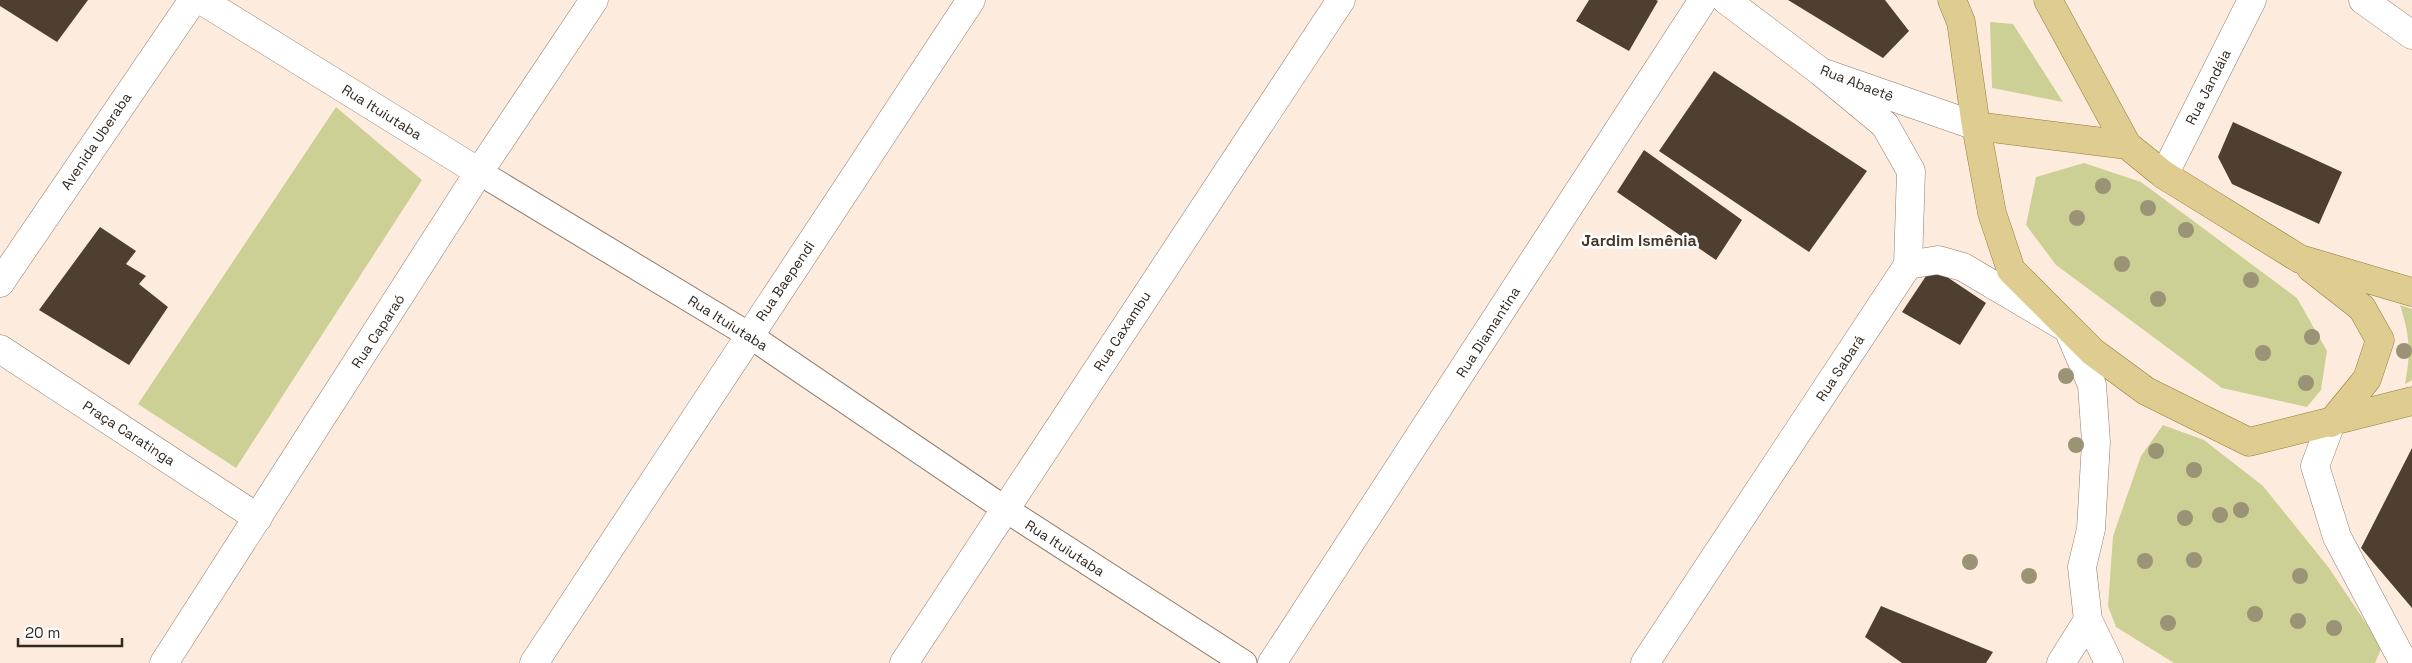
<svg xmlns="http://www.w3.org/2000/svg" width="2412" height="663" font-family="'Space Grotesk',sans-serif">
  <rect width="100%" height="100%" fill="#fdecdd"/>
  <path fill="#ccd095" d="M1990,22L2013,24L2063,102L1992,88Z
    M336,107L422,180L236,468L138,404Z
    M2084,163L2141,182L2297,298L2327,351L2321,390L2307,407L2222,388L2056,265L2026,225L2036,177Z
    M2400,305L2412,309V380L2405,384C2411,351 2410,337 2400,305Z
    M2163,425L2204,440L2263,486L2329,568L2382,647L2375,663H2174L2116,627L2108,606L2113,536L2141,456Z"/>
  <path fill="#4f3f30" d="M0,0H88L57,42L0,6Z
    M1589,0H1656L1658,1L1629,51L1576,21Z
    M1788,0H1885L1909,31L1883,58Z
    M1714,71L1867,171L1809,252L1659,151Z
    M2233,122L2342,172L2319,224L2232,184L2218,157Z
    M1644,150L1742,220L1716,260L1617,192Z
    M100,227L136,251L126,264L146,276L139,284L168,307L129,365L39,310Z
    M1932,267L1986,303L1960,345L1902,312Z
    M2412,448V608L2361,548Z
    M1881,606L1993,652L1986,663H1902L1865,637Z"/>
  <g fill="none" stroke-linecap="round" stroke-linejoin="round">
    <defs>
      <path id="pedestrian" d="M479,172L749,335L1005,509L1244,663"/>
      <path id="minor" d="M201,0L479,172
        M1726,0L1821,72L1976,126
        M2363,0L2412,35
        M2164,175L2252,0
        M1908,265L1938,260L1963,267L2068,329L2092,385L2096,442L2091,529L2082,567L2088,620L2109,663
        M0,349L258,518
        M2331,423L2315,466L2337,537L2404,663
        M164,663L479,172L594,0
        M534,663L971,0
        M904,663L1341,0
        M1272,663L1703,0
        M1645,663L1908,265L1911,171L1885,125L1821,72
        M2061,663L2088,620"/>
      <path id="tertiary" d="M0,283L193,0"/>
      <path id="primary" d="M1952,0L1961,22L1976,126L1992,213L2011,270L2093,352L2146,391L2249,442L2412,401
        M2048,0L2127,145L2164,175L2300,259L2412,292
        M1976,126L2127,145
        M2311,268L2362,308L2380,340L2367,379L2331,423"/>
    </defs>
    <use href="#pedestrian" stroke="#8f7d6d" stroke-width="27"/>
    <use href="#minor" stroke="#8f7d6d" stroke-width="29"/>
    <use href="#tertiary" stroke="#8f7d6d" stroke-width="29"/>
    <use href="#primary" stroke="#937c39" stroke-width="29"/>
    <use href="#pedestrian" stroke="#fff" stroke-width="25"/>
    <use href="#minor" stroke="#fff" stroke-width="28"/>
    <use href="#tertiary" stroke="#fff" stroke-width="28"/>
    <use href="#primary" stroke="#dfcc90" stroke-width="28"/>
  </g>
  <g fill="#9a9376">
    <circle cx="2103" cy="186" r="8"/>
    <circle cx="2148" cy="208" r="8"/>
    <circle cx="2077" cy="218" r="8"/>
    <circle cx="2186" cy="230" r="8"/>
    <circle cx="2122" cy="264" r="8"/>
    <circle cx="2251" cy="280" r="8"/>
    <circle cx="2158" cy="299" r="8"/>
    <circle cx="2312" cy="337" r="8"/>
    <circle cx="2404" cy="351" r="8"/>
    <circle cx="2263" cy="353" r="8"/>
    <circle cx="2066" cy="376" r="8"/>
    <circle cx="2306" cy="383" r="8"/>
    <circle cx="2076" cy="445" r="8"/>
    <circle cx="2156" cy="451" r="8"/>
    <circle cx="2194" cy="470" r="8"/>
    <circle cx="2241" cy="510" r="8"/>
    <circle cx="2220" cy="515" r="8"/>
    <circle cx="2185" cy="518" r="8"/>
    <circle cx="2194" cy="560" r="8"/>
    <circle cx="2145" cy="561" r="8"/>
    <circle cx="1970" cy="562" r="8"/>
    <circle cx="2029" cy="576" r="8"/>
    <circle cx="2300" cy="576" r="8"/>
    <circle cx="2255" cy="614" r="8"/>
    <circle cx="2298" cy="621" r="8"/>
    <circle cx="2168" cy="623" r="8"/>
    <circle cx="2334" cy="628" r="8"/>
  </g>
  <g text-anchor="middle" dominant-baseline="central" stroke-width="5" stroke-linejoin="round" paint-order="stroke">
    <g font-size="14" fill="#302821" stroke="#fff">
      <text transform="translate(1857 83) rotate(21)">Rua Abaetê</text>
      <text transform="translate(2208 87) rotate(-63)">Rua Jandáia</text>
      <text transform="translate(382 112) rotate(32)">Rua Ituiutaba</text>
      <text transform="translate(96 141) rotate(-56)">Avenida Uberaba</text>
      <text transform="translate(785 281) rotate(-56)">Rua Baependi</text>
      <text transform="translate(728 323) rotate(32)">Rua Ituiutaba</text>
      <text transform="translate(378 331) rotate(-57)">Rua Caparaó</text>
      <text transform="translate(1122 331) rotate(-57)">Rua Caxambu</text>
      <text transform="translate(1488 332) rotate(-57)">Rua Diamantina</text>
      <text transform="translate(1840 368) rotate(-57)">Rua Sabará</text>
      <text transform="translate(129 433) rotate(33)">Praça Caratinga</text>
      <text transform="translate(1065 548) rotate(33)">Rua Ituiutaba</text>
    </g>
    <g font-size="16" font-weight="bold" fill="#473728" stroke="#fff">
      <text x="1639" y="240">Jardim Ismênia</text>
    </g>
  </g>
  <path d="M18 638v8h104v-8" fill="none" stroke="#302821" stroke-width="2.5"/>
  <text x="25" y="638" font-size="15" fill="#302821" stroke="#ffffff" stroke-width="4" paint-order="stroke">20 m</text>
</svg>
